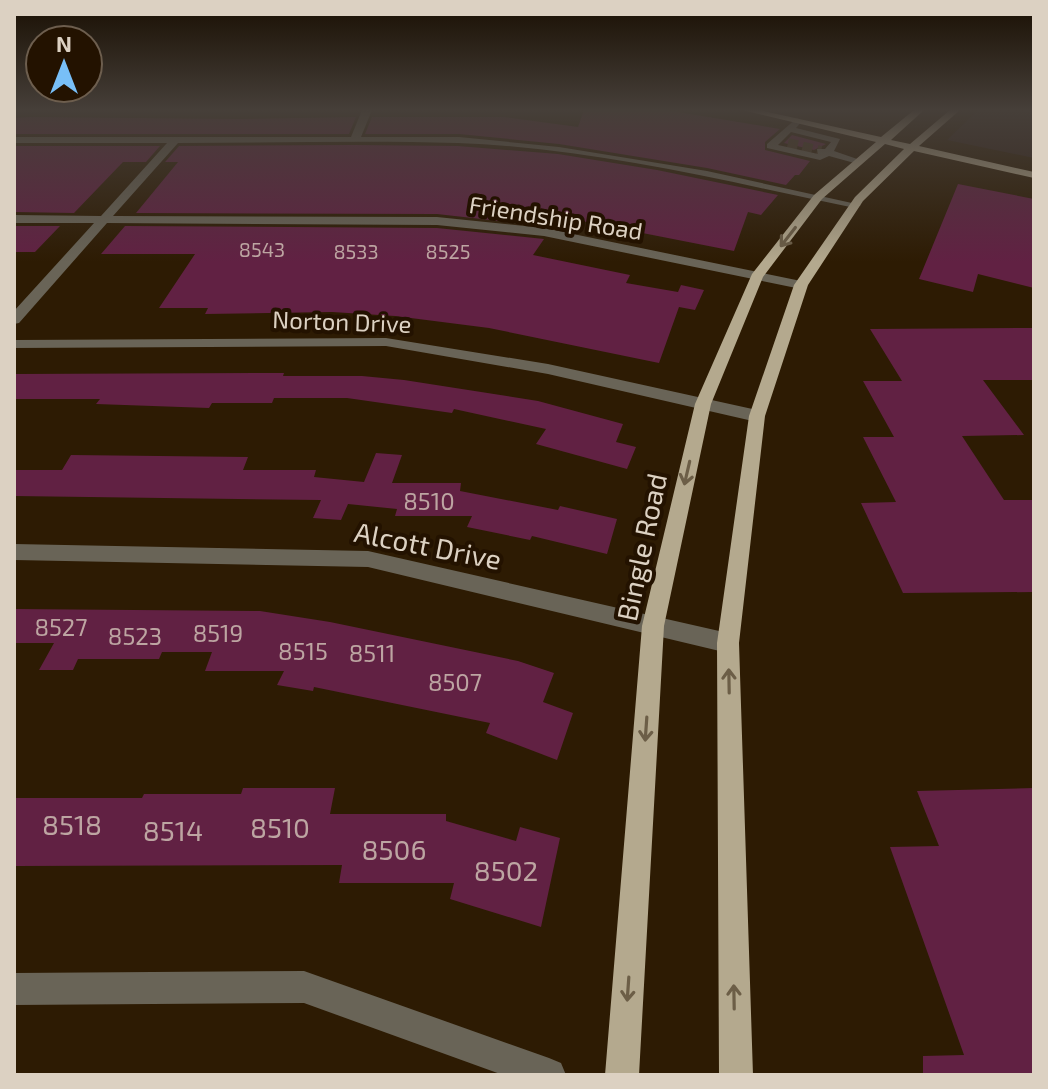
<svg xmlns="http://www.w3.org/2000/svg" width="1048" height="1089" font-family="'Exo 2',sans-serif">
  <rect width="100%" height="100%" fill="#2d1b03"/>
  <path fill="#33221b" d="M978,110H1034V158L947,140Z"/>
  <path fill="#612143" d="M584,110H666L780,129L765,142V150L810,161L799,175H795L786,185L707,168L559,144L459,134H365L372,117H504L578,127Z
    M29,117L239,119L356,117L349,134H14V118Z
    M792,135L826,144L814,150L784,143Z
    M353,145L458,146L558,154L657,170L778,195L761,215L748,212L734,251L561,217L553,227L437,214L136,213L178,162H165L179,146Z
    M14,146H160L146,162H123L74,213L14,212Z
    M958,184L1034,199V288L978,274L973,292L919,279Z
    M14,226H60L35,252H14Z
    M125,226L437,228L544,239L533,255L630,275L626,283L678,292L681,285L704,290L695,310L679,307L659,363L489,328L395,316L332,312L205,314L208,308H159L195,254H101Z
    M1034,328V380H983L1024,435L962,436L1004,500H1034V592L903,593L861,503L896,502L863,437H894L863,381H902L870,329Z
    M284,373L283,376H362L404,380L538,401L623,424L616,442L636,447L627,469L536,444L546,429L454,409L452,413L347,398H274L272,403H212L209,408L96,404L100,399H14V374Z
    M376,453L402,455L392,483H461L460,491L558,510L560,506L617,519L607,554L532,536L530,540L467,527L472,516H395L397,509L348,504L341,520L313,518L321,500L14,496V470H62L71,455L248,457L243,470H316L314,477L364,482Z
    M14,609L260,611L330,622L518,661L554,673L543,702L573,713L557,760L486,733L490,723L314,687L313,691L277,685L284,671H205L212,652H162L159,659H78L73,670H39L54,643H14Z
    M243,788H335L330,814H446V821L516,841L520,827L560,838L541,927L450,899L454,883H339L342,865L14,866V798H142L144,794H241Z
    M1034,788V1075H923V1056L964,1055L890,847L939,846L917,791Z"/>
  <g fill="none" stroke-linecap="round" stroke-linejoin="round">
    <path stroke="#473620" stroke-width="10" stroke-dasharray="10 5" stroke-linecap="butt" d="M788,143L821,151"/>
    <path fill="#696457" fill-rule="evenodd" d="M362,110H372L361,137H459L559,147L707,171L861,205L855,208C725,181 592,148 458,143C365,140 271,143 178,143L113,216L437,217L544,228L801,281L808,285L801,289L544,236L437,225L107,223L19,323L14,324V311L94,223H14V215L101,216L167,143H14V137H351Z
      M797,118L802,121L796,128L840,139L834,151L863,161L858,164L829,156L820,160L767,148V144ZM791,132L831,142L825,149H817L818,154L778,145Z
      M386,338L548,364L757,410L765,416L757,422L548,374L386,346L14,348V340Z
      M14,544L368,551L728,633L736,636L739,643L736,650L728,653L368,567L14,560Z
      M304,971L549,1058L561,1063L566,1075H503L304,1003L14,1005V973Z"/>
    <path fill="#b4a98e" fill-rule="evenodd" d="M742,110H759L881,137L914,110H924L891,140L910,144L950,110H960L919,146L1034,172V178L914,151L863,201L808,285L765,416L739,643L753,1075H719L717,643L749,416L794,285L855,197L904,149L885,144L822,199L763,277L711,404L664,626L639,1075H605L642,626L695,404L752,274L814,195L876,142Z"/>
  </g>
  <defs><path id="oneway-shaft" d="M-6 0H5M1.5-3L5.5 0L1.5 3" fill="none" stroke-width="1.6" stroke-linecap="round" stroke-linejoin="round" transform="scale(2)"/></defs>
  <g stroke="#6c5e47">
    <use href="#oneway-shaft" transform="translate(788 237) rotate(128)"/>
    <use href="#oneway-shaft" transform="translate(687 473) rotate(103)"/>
    <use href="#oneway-shaft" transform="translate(729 681) rotate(-91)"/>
    <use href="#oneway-shaft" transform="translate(646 729) rotate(94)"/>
    <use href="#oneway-shaft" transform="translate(628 989) rotate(94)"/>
    <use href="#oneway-shaft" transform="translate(734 997) rotate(-91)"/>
  </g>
  <linearGradient id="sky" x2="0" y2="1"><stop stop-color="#190f02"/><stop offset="0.42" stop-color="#463f39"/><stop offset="1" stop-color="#463f39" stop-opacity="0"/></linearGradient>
  <rect width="1048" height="262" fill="url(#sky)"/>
  <g text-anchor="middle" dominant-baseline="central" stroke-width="8" stroke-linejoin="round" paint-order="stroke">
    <g font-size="20" fill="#bda5a2">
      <text x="262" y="249">8543</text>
      <text x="356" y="251">8533</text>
      <text x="448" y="251">8525</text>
    </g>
    <g font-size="24" fill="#dcd1c2" stroke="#231200">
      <text transform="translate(556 217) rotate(9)">Friendship Road</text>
      <text transform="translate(342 321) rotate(2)">Norton Drive</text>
    </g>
    <g font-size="24" fill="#bda5a2">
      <text x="429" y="500">8510</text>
      <text x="61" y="626">8527</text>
      <text x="218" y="632">8519</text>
      <text x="135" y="635">8523</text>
      <text x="303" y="650">8515</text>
      <text x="372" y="652">8511</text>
      <text x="455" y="681">8507</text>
    </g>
    <g font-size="28" fill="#dcd1c2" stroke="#231200">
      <text transform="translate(428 545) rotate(11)">Alcott Drive</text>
      <text transform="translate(641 547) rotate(-78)">Bingle Road</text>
    </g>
    <g font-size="28" fill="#bda5a2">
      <text x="72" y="824">8518</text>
      <text x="280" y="827">8510</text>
      <text x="173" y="830">8514</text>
      <text x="394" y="849">8506</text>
      <text x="506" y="870">8502</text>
    </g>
  </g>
  <rect width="1048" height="1089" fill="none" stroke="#dcd1c2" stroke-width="32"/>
  <g transform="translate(64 64)"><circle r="38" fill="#231200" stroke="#6d5e4e" stroke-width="2"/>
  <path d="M0-6L14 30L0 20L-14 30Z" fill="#78bff7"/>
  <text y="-12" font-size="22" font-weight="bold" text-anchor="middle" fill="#dcd1c2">N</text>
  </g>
</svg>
